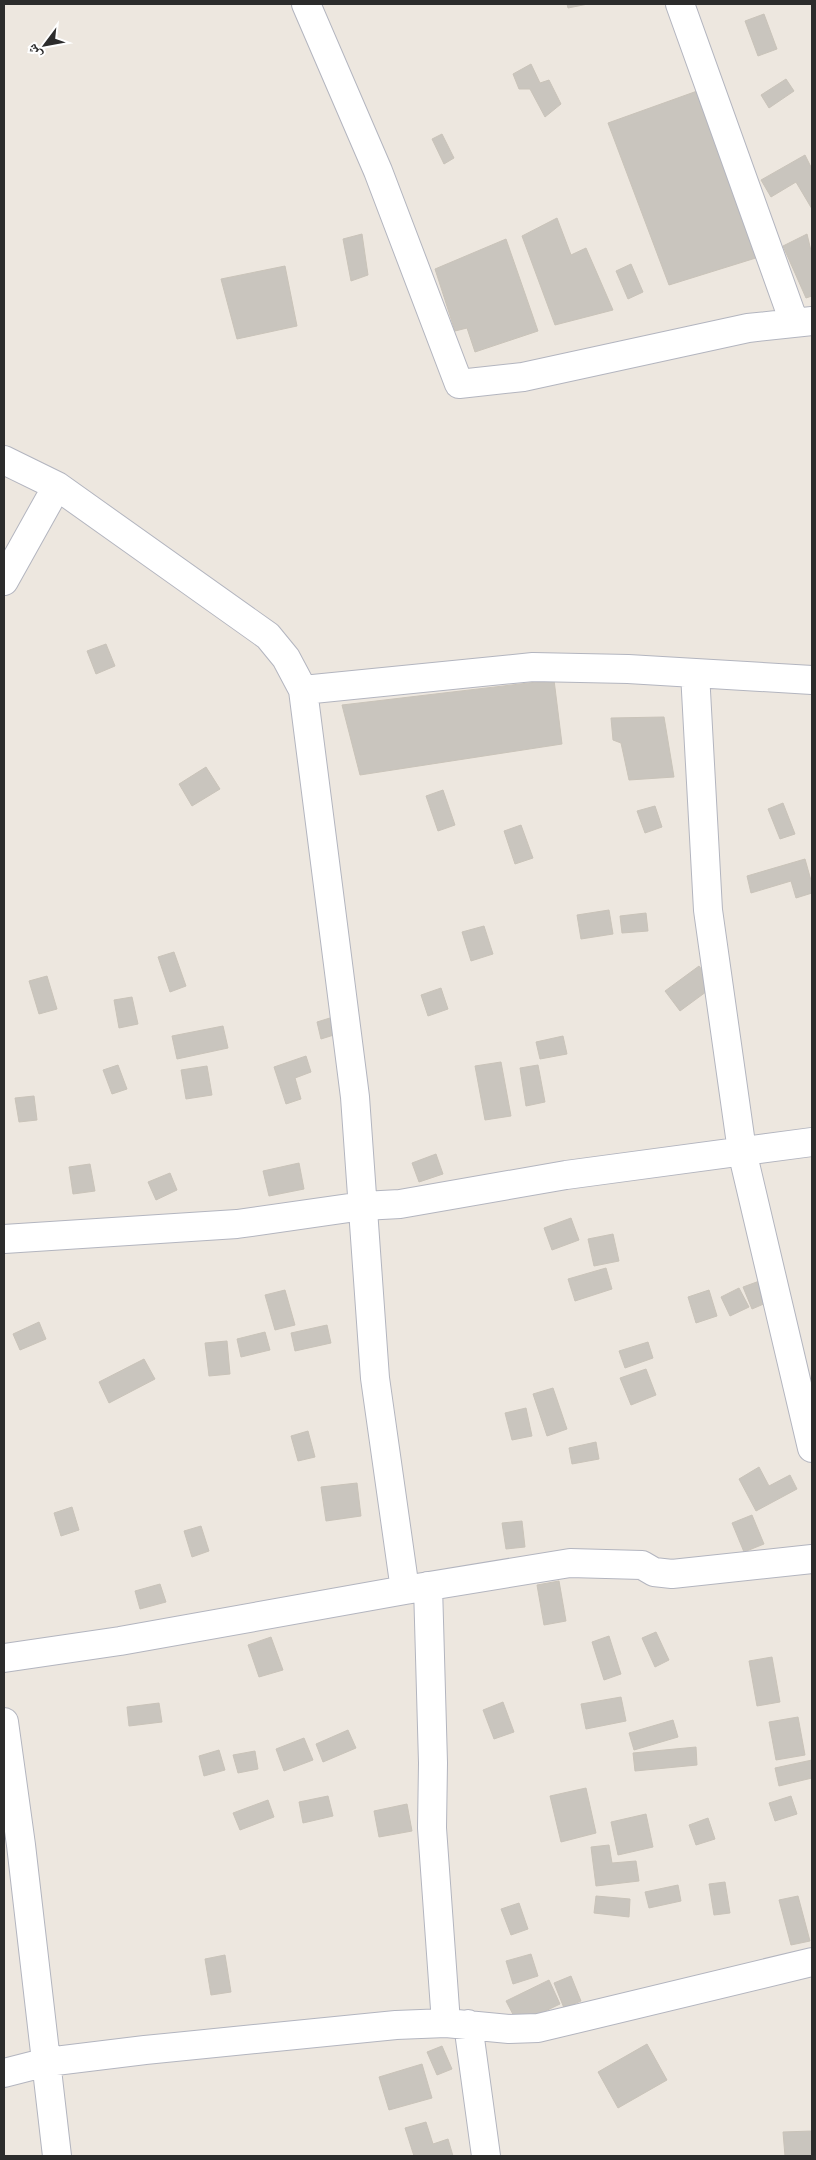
<svg xmlns="http://www.w3.org/2000/svg" width="816" height="2160" font-family="'Fira Sans Condensed','Noto Naskh Arabic',sans-serif">
  <rect width="100%" height="100%" fill="#ede7df"/>
  <path fill="#c9c5be" stroke="#c9c3b9" d="M567,4H588L568,8Z
    M764,14L777,49L758,56L745,21Z
    M531,64L540,83L549,80L561,104L545,117L530,89H519L513,74Z
    M786,79L794,91L769,108L761,95Z
    M700,90L759,257L669,285L608,123Z
    M442,134L454,158L444,164L432,139Z
    M805,155L812,169V209L796,182L771,197L761,180Z
    M557,218L571,255L586,248L613,310L555,325L522,236Z
    M362,234L368,275L351,281L343,239Z
    M807,234L812,255V296L806,298L783,246Z
    M506,239L538,331L475,352L467,328L455,331L435,269Z
    M631,264L643,292L628,299L616,271Z
    M285,266L297,326L237,339L221,279Z
    M106,644L115,666L96,674L87,651Z
    M554,680L562,744L360,775L342,705Z
    M664,717L674,777L629,780L621,743L613,740L611,718Z
    M206,767L220,789L192,806L179,784Z
    M443,790L455,825L438,831L426,796Z
    M783,803L795,834L780,839L768,809Z
    M655,806L662,827L645,833L637,811Z
    M521,825L533,858L515,864L504,831Z
    M805,859L812,884V893L796,898L791,881L751,893L747,876Z
    M609,910L613,934L581,939L577,915Z
    M646,913L648,931L622,933L620,916Z
    M484,926L493,954L471,961L462,932Z
    M174,952L186,986L170,992L158,957Z
    M699,966L714,986L680,1011L665,991Z
    M47,976L57,1009L39,1014L29,981Z
    M441,988L448,1009L428,1016L421,995Z
    M132,997L138,1024L119,1028L114,1000Z
    M346,1013L350,1030L321,1039L317,1022Z
    M223,1026L228,1048L177,1059L172,1036Z
    M563,1036L567,1054L540,1059L536,1042Z
    M306,1056L311,1072L295,1078L301,1099L286,1104L274,1067Z
    M501,1062L511,1116L485,1120L475,1066Z
    M118,1065L127,1089L112,1094L103,1070Z
    M538,1065L545,1102L526,1106L520,1068Z
    M207,1066L212,1095L186,1099L181,1070Z
    M34,1096L37,1120L19,1122L15,1098Z
    M436,1154L443,1174L419,1182L412,1163Z
    M299,1163L304,1189L269,1196L263,1171Z
    M90,1164L95,1191L73,1194L69,1167Z
    M170,1173L177,1190L156,1200L148,1182Z
    M571,1218L579,1240L552,1250L544,1228Z
    M613,1234L619,1261L594,1266L588,1239Z
    M606,1268L612,1289L575,1301L568,1279Z
    M765,1279L773,1300L752,1309L743,1287Z
    M739,1288L749,1307L730,1316L721,1297Z
    M285,1290L295,1325L275,1330L265,1295Z
    M709,1290L717,1316L696,1323L688,1297Z
    M39,1322L46,1339L20,1350L13,1334Z
    M327,1325L331,1343L295,1351L291,1333Z
    M265,1332L270,1350L241,1357L237,1339Z
    M227,1341L230,1374L209,1376L205,1343Z
    M648,1342L653,1358L625,1368L619,1351Z
    M144,1359L155,1379L109,1403L99,1382Z
    M646,1369L656,1395L631,1405L620,1378Z
    M553,1388L567,1429L547,1436L533,1394Z
    M526,1408L532,1436L512,1440L505,1413Z
    M308,1431L315,1457L298,1461L291,1436Z
    M596,1442L599,1459L572,1464L569,1448Z
    M759,1467L769,1486L790,1475L797,1489L756,1511L739,1479Z
    M357,1483L361,1516L326,1521L321,1487Z
    M72,1507L79,1530L61,1536L54,1513Z
    M752,1515L764,1544L744,1552L732,1523Z
    M522,1521L525,1547L506,1549L502,1523Z
    M201,1526L209,1551L192,1557L184,1531Z
    M559,1581L566,1621L544,1625L537,1585Z
    M160,1584L166,1602L140,1609L135,1591Z
    M656,1632L669,1660L655,1667L642,1638Z
    M609,1636L621,1674L604,1680L592,1642Z
    M271,1637L283,1670L259,1677L248,1645Z
    M772,1657L780,1702L757,1706L749,1661Z
    M621,1697L626,1721L586,1729L581,1704Z
    M503,1702L514,1732L494,1739L483,1710Z
    M159,1703L162,1722L129,1726L127,1707Z
    M798,1717L805,1755L776,1760L769,1722Z
    M673,1720L678,1737L634,1750L629,1733Z
    M348,1730L356,1748L323,1762L316,1744Z
    M304,1738L313,1760L284,1771L276,1749Z
    M696,1747L697,1765L635,1771L633,1753Z
    M219,1750L225,1770L204,1776L199,1756Z
    M255,1751L258,1769L238,1773L233,1755Z
    M812,1760V1778L779,1786L775,1768Z
    M586,1788L596,1833L561,1842L550,1796Z
    M328,1796L333,1816L303,1823L299,1802Z
    M791,1796L797,1814L775,1821L769,1803Z
    M268,1800L274,1817L240,1830L233,1813Z
    M407,1804L412,1831L379,1837L374,1811Z
    M646,1814L653,1847L618,1855L611,1822Z
    M708,1818L715,1839L696,1845L689,1825Z
    M609,1845L612,1863L636,1861L639,1881L596,1886L591,1847Z
    M725,1882L730,1913L714,1915L709,1884Z
    M678,1885L681,1901L649,1908L645,1892Z
    M596,1896L630,1899L629,1917L594,1913Z
    M798,1896L810,1941L791,1945L779,1900Z
    M519,1903L528,1929L511,1935L501,1909Z
    M531,1954L538,1976L513,1984L506,1961Z
    M225,1955L231,1992L211,1995L205,1959Z
    M571,1976L581,2001L564,2008L554,1983Z
    M549,1980L560,2004L518,2024L506,2001Z
    M647,2044L667,2080L618,2108L598,2072Z
    M442,2046L452,2069L437,2075L427,2052Z
    M422,2064L432,2098L389,2110L379,2077Z
    M426,2122L433,2144L448,2139L453,2156H414L405,2128Z
    M812,2131V2156H785L783,2132Z"/>
  <g fill="none" stroke-linecap="round" stroke-linejoin="round">
    <defs>
      <path id="minor" d="M306,4L378,171L459,384L523,377L748,328L812,321
        M680,4L794,322
        M4,460L57,486L268,636L286,658L303,690L355,1097L375,1378L405,1590
        M4,581L57,486
        M695,673L708,910L742,1151L812,1448
        M303,690L533,667L628,669L812,680
        M4,1239L237,1224L363,1206L400,1204L566,1175L812,1142
        M428,1586L433,1763L432,1828L446,2023
        M4,1658L120,1641L405,1590L570,1563L642,1565L654,1572L672,1574L812,1559
        M4,1722L21,1845L57,2156
        M468,2024L486,2156
        M4,2073L47,2062L145,2050L396,2025L446,2023L509,2029L538,2028L812,1962"/>
    </defs>
    <use href="#minor" stroke="#b3b5bf" stroke-width="30"/>
    <use href="#minor" stroke="#fff" stroke-width="28"/>
  </g>
  <rect width="816" height="2160" fill="none" stroke="#2c2c2c" stroke-width="10"/>
  <g transform="translate(45 45) rotate(238)" stroke="#ffffff" stroke-width="4" paint-order="stroke">
  <path d="M0-4L9 19L0 12L-9 19Z" fill="#2c2c2c"/>
  <text y="-8" font-size="14" font-weight="bold" text-anchor="middle" fill="#2c2c2c">ش</text>
  </g>
</svg>
